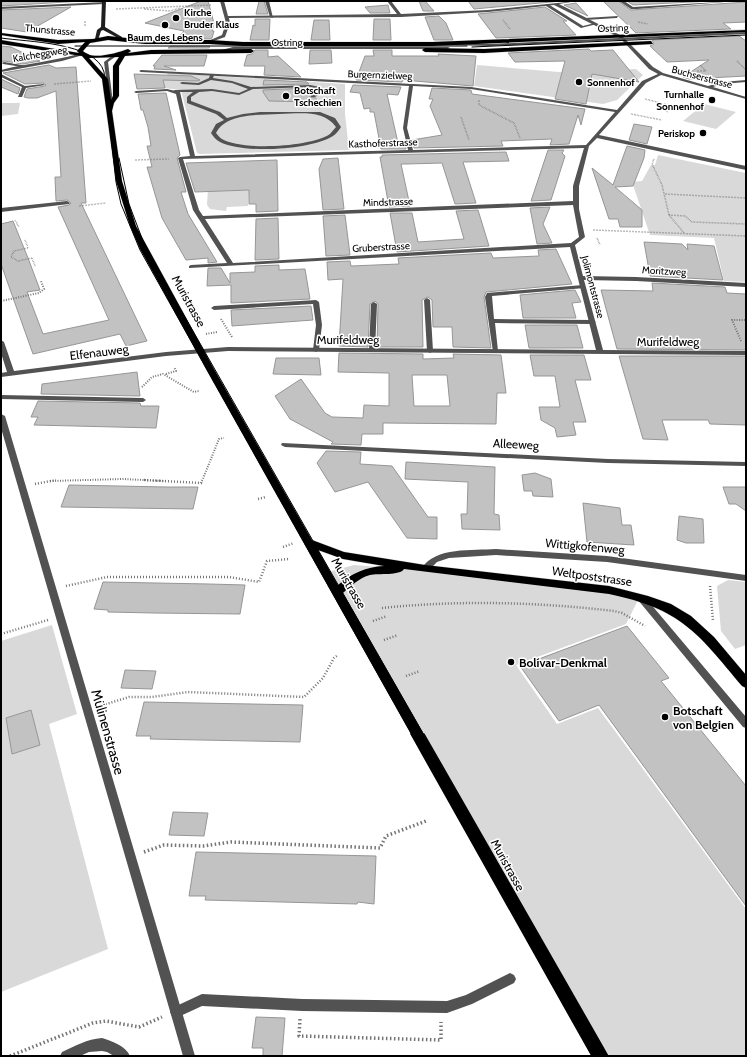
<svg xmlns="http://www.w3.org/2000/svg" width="747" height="1057" font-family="Cabin,sans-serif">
  <rect width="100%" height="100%" fill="#fff"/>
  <path fill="#d9d9d9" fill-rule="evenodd" d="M477,65L559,72L636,69L643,75L617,100L603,104L474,86Z
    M168,73L345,84V114L349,150L200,154L197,153L181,90L164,88L163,81Z
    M1,103H20L18,114L1,116Z
    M704,104L736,112L716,129L683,121Z
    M658,155L746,173V282L724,281L714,238L650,235L632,182L642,181L651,165H655Z
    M208,188L212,191L249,190L248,206L227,207L226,211L210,209L207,205Z
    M354,565L432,571L612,594L638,600L626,624L516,665L557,724L598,708L746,909V1056H609L538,940L328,572Z
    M728,580L746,582V645L735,649L721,631L717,586Z
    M52,625L77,714L49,724L108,949L1,992V641ZM31,710L40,745L14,753L6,719Z"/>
  <path fill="#c2c2c2" stroke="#969696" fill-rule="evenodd" d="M1,1H82L1,6Z
    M201,1H208L212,15L214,24L212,31H214L212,38L210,39L177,38L184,31L145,23Z
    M259,1H264L268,14H256Z
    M419,1H425L434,11H423Z
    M468,1H562L474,9Z
    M603,1H618L631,10L746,2V22L723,23L731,29L636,33Z
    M627,1H711L633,5Z
    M576,3L588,16L564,5Z
    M388,5L390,13H370L365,7Z
    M71,7L27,32L1,28V10Z
    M545,7L567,21H563L576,35L496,38L478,14Z
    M439,16L446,23L453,40H434L425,17Z
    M255,19H270L269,40H250L253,25L255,26Z
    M374,19H390L391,40H373Z
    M314,20H329L330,40H311Z
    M739,36L746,41V76L689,79L683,77L709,60L667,62L650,46L654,44L652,40Z
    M1,46L11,47L40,61L23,64L4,61L1,62Z
    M171,46H210L209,48H168Z
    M589,49L591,51L613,50L639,82L592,74L586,104L555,99L565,61L515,62L508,53Z
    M255,50H268V57L278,56L301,77L264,75L265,66H244L247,55L252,54Z
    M310,50H331L332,63L309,64Z
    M373,50H392V56H439L438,54L476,56L473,86L403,80L402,82L356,80L365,56H374Z
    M162,55H207L204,66H164L176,70L154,69L155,66H153Z
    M49,65L56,68L76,67L86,203H81L147,341L126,346L120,334L33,354L1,264V224L13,221L28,258L40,290L27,292L43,334L109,320L58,207L69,205L71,203L67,200L56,201L55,177H61L56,91L37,98H28L24,97L27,89L45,86L46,85L43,83L25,84L3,73Z
    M134,74L191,76L200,80L198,81L163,80L165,88L137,89Z
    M1,79L20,88L18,94L1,87Z
    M264,80L307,82L309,84L263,85Z
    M353,85L401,87L398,95L387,94L398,143L405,142L406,149H381L374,112H370V108L364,109L360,93L350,92Z
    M310,88L316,91L310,94V97L316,98V102L269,101L263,92V90Z
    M432,88L471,90L472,94L585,109L581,125L578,115L569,144L550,145L552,139L501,141L503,146L414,148L412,140L442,135L430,106L433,99H429Z
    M166,93L180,155L177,158L186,192H181L188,214L217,262L208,263V258L186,260L162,218L147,167H152L147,146H151L148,127L143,110H141L138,94Z
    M634,124L652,127L647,144L629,140Z
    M627,146L645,150L644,158L633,186L615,187L642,210V227H620L618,219H609L592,168L613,185Z
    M548,150H564L562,153L565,156L551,200L531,201Z
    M506,152L509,161L463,162L476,203L455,204L442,163L406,164H401L410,206L389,207L380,157H382V155Z
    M338,158L344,209L323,210L319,169L323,159Z
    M277,160L278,211L256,212V204H249V190L195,192L186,163Z
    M550,207L543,224L552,243L537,244L530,208Z
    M478,210L489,246L397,252L390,213H412L418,242L464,239L456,211Z
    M345,215L350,255L326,256L323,216Z
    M278,218L279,259L255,260L256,219Z
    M644,242L682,244L688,250L687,244L714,246L723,280L650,276Z
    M556,249L572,284L486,292L484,297L491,348L453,347L452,327H433L432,300L428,297L422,300L423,347H377L378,304L375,301L370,304L368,347L339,346L343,279L328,280L327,262L350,261L351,266L399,264L398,258L491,253L493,258L539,256L538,250Z
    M279,265V270L305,269L310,299L231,303V285L207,286L208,268H221L230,283V273L255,272V266Z
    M652,283L725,287L727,293L746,294V350L617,349L601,290L653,291Z
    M575,290L581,302L572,303L576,318H523L520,295Z
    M311,306L313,320L232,326L231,310Z
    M525,325H577L583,348H529Z
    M339,353L423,354V359L454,358L453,354L501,355L506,393H497L496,424L383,423V434H362L361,445L331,444L333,442L290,419L275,396L301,379L325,413L332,417L363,418L364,405L389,406V373L338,372ZM412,375H447L450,406H414Z
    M530,355H584L591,380H575L586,422H573L576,435L557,437L555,428L541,420L539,407H560L555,376H534Z
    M619,356H746V425L710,424L708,420H662L668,440L643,439Z
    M276,358H319L321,375L273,374Z
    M137,372L140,396L41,394L42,384Z
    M38,401L140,403L141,406H159L156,428L34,425L38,417H31Z
    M326,451L361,452L360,464L392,466L428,517H437V539L407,538L368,482L335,492L317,463Z
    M406,462L495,467L494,514L499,515L500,530L462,529L461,514H467L468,482L405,479Z
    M535,473L551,479L553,497L533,496L532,491H524L522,475Z
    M69,485L167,487H198L193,509L61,507Z
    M723,487H746V511L736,504H729Z
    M583,503L620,508L622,525H631L634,545L587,542Z
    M679,516L703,519L704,543H686L677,540Z
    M103,582L209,584L245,585L240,614L154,613L108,612V610L94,609Z
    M627,626L669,678L661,681L746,786V906L599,705L559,721L520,666Z
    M125,670L156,671L152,689L121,688Z
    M144,702L303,705L300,742L150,739L151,736H136Z
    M31,710L40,745L12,754L6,718Z
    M173,812L208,813L204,836L169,835Z
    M196,852L376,856L374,904L358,902L357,904L205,900L206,896H189Z
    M256,1017L285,1018L282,1056H263V1048H252Z"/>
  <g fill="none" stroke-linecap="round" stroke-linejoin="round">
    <defs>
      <path id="primary" d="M746,30V32L432,46H243L209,44H145L108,40L90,43L83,51C91,61 117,53 128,49L131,51L128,53L151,50L251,49L254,51L251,53L151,54L125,56L119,66V96L114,103L112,111L122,181L136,226L214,369L312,540L344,552L425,565L609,586L648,596L671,604L691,616L714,637L746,675V688L742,686C697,632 681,609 609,594L404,569C400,576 378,573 370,575C359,578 351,586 343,593L608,1056H592L206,369L140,249L130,226L116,181L102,79L82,56L1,44V40L79,53L77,51L85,42L58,44L1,35V33L58,40L93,39L108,36L145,40H209L243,42H432ZM119,57L113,66V96L111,100L108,79L89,58ZM318,550L343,559L384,566C366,567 352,573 338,585Z
        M651,41L653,44L484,53L425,52L422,50L425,48L484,49Z"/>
    </defs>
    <use href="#primary" stroke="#dbdbdb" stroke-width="1"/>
    <path stroke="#747474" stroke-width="1.5" stroke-dasharray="0.5 1" stroke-linecap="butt" d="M116,9L211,5
      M144,9L170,11L180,8
      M503,20L510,29
      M85,21V26
      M638,22L648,24
      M737,61L746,70
      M697,71H706L700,65
      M54,84L91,81
      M645,99L669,105L666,111L668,112
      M479,100V105L514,123L520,138
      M631,114L662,120
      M461,117L469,140
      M654,159L652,164L662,185L669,215L685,216L692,222L746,224
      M135,160L169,159
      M665,194L746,198
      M79,206L106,203
      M669,215L684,233
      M15,220L19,227
      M593,230L746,236
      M597,238L600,245
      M25,240L28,248L14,251L11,257L18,261L32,258L35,266"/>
    <path stroke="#747474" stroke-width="2" stroke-dasharray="1 1.5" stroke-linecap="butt" d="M1,301L39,293L44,289L41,281
      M221,319L232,337
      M206,334L217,332
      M741,341L732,320H746
      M166,374L176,371L174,367
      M142,387L152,377L163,374L194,392L199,391
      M50,481L123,479L164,481
      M202,481L219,439L224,438"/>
    <path stroke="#747474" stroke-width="2.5" stroke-dasharray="1 2" stroke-linecap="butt" d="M144,480L201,483L202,480
      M35,484L56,480
      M258,499L266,497
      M283,547L294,543
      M66,586L107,577H229L259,582L267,561L289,559
      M710,586L713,621
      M382,608C460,600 536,602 614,611L622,613L645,626
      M373,621L387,616
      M1,634L48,620
      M384,640L398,635
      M406,676L420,671
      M100,706L129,697H152L188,692L304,697L323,678L334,658L338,655"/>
    <path stroke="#747474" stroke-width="3.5" stroke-dasharray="1.5 2.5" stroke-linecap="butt" d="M144,852L164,845L203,846L231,842L380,848L386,836L426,821
      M300,1019L299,1036L441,1040V1022
      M10,1056L93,1023L106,1021L139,1027L162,1017"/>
    <path fill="#525252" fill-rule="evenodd" d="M265,1H269L273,18L270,17Z
      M546,4H548L583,26L595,23L597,24L581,28L546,6Z
      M618,16L617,18L585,20L583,19L585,18Z
      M746,32V34L490,46L443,45L441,44L443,43L490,44Z
      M233,47H448L450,48L448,49H233L220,52L218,51Z
      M112,56L115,57L108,62L113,103L111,104L109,103L104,62Z
      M4,62L22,65L24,66L22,67L3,64L2,63Z
      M1,74L25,86L43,84L45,85L26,88L22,97H18L22,87L1,77Z
      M212,74L214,75L213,78L232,81L251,87L310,85L320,87L322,93L315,97H311V95L318,92L316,88L310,87L253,89L239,95L212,91L199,92L191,97V101L220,112L227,118L243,114L260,112H320L335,118L341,127C339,130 336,134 333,136C311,150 243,154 220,142C216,140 213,136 211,133L216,124L224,120L216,114L187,103V97L193,92H175L173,91L175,90L212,89L239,93L248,89L232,83L211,80L199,85L182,84L180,83L182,82L198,83L209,78L210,75ZM279,114C299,114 323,109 336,127C334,129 332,132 330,134C311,147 242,151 222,139C220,138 218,135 216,133C226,113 259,115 279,114Z
      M67,201L70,203L69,204L1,212V208Z
      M583,285L585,286V288L492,296L494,319L593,320L596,322L593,324L495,323L498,351L497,352H493L485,297L487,293Z
      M427,298L430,300L433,351L430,353L427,351L424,300Z
      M316,300L319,302L322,325L319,350L316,352L313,350L316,325L313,304L214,310L211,308L214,306Z
      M374,302L377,304L375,350L372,352L369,350L371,304Z
      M1,395L143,398L146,400L143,402L1,399Z
      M641,595L644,596L746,717V728L743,727L638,600L637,598L638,596Z
      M510,973L514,975L516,979L514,983L472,1004L447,1013L302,1011L202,1006L176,1018L172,1016L170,1012L172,1008L202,994L302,999L447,1001L466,995Z
      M102,1038C112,1041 126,1046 130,1056H114L107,1052L102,1051L89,1052L80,1056H60L62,1052C75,1046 87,1039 102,1038Z"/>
    <path fill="#525252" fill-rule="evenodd" d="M220,1H224L228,16L397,14L387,1H391L401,14L488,10L577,1L559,4L622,36L653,67L663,73L708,86L722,82L746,80V82L722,84L713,87L746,97V99L661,75L646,83L599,135L746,166V170L597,138L589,146L579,186V209L585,237L575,245L583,276L636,277L746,283V287L636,281L584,280L603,350L746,351V355L228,351L166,356L1,377V373L7,372L1,353V340L4,342L14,371L166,352L228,347L596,350L570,247L189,268V266L191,265L227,263L193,210L178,158L180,157L190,156L176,94L167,91L136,93L134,92L136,91L167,89L180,92L195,156L408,150L403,128L409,86L141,72L139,71L141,70L471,87L617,110L642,81L658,74L649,69L620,38L554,5L488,12L401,17L229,18L230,23L225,37L208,43V41L222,35L226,23ZM413,86L471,89L615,112L586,145L413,150L407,128ZM584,148L573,186V201L203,216L199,210L183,159ZM573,205L579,237L571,243L233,263L205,219Z
      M619,1H624L633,7L737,1L637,9H631Z
      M105,2L104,4L1,9V7Z
      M82,53L83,55L62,61L1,72V70C28,63 55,61 82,53Z
      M1,414L5,416L195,1056H183L1,428Z
      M282,443L608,459L746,462V466L608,463L285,447L281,445Z
      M496,549L607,556L746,575V581L607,562L496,555L449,558L437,562L428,571H422L421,569C436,546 472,551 496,549Z"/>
    <path fill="#1f1f1f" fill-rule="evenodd" d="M102,1H106L105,27L122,37V39H120L103,30L101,31L98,40L95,39L97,30L101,27Z"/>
    <use href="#primary" fill="#000" fill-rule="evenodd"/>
    <path stroke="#000" stroke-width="1" d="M1,38C27,42 96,42 104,72L116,182L121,204L140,250L412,735
      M75,46H467
      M472,47L746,35
      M119,158L129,204L146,249L424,735"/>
    <path stroke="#000" stroke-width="1.5" d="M411,734L592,1056
      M424,734L608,1056"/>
  </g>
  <g fill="#000" stroke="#fff" stroke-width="1.5">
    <circle cx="176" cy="18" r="4"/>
    <circle cx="165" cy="25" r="4"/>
    <circle cx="579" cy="82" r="4"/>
    <circle cx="286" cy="96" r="4"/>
    <circle cx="712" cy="100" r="4"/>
    <circle cx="703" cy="133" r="4"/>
    <circle cx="511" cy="662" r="4"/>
    <circle cx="665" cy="717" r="4"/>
  </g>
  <g text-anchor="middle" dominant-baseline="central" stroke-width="3" stroke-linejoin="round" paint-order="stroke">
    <g font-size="10" font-weight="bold" fill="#000" stroke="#fff" text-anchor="start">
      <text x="184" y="12">Kirche<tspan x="184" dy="12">Bruder Klaus</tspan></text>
      <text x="165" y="37" text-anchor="middle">Baum des Lebens</text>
      <text x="587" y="82">Sonnenhof</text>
      <text x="294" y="90">Botschaft<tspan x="294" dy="12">Tschechien</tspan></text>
      <text x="704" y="94" text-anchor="end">Turnhalle<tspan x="704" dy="12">Sonnenhof</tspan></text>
      <text x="695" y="133" text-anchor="end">Periskop</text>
    </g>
    <g font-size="10" fill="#000" stroke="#fff">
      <text transform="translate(613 28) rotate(-2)">Ostring</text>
      <text transform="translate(50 30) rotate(5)">Thunstrasse</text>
      <text x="287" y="42">Ostring</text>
      <text transform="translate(40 54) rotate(-10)">Kalcheggweg</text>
      <text transform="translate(380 75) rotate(2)">Burgernzielweg</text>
      <text transform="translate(702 77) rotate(15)">Buchserstrasse</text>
      <text transform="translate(383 143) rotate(-2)">Kasthoferstrasse</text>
      <text transform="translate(388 202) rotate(-2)">Mindstrasse</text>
      <text transform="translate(381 247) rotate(-3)">Gruberstrasse</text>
      <text transform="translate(664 271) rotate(3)">Moritzweg</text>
      <text transform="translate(593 287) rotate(75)">Jolimontstrasse</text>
    </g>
    <g font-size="12" fill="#000" stroke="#fff">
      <text transform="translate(189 301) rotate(61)">Muristrasse</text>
      <text x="348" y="339">Murifeldweg</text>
      <text x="668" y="341">Murifeldweg</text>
      <text transform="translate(99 352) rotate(-7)">Elfenauweg</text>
      <text transform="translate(516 444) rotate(3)">Alleeweg</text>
      <text transform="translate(585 546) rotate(5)">Wittigkofenweg</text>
      <text transform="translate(592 576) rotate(8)">Weltpoststrasse</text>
      <text transform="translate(349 583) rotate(60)">Muristrasse</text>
      <text transform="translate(508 865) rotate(61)">Muristrasse</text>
    </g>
    <g font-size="12" font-weight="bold" fill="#000" stroke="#fff" text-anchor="start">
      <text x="519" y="662">Bolívar-Denkmal</text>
      <text x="673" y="710">Botschaft<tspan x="673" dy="14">von Belgien</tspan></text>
    </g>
    <g font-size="14" fill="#000" stroke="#fff">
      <text transform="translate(108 732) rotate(74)">Mülinenstrasse</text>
    </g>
  </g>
  <rect width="747" height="1057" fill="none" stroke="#000000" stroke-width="4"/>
</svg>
